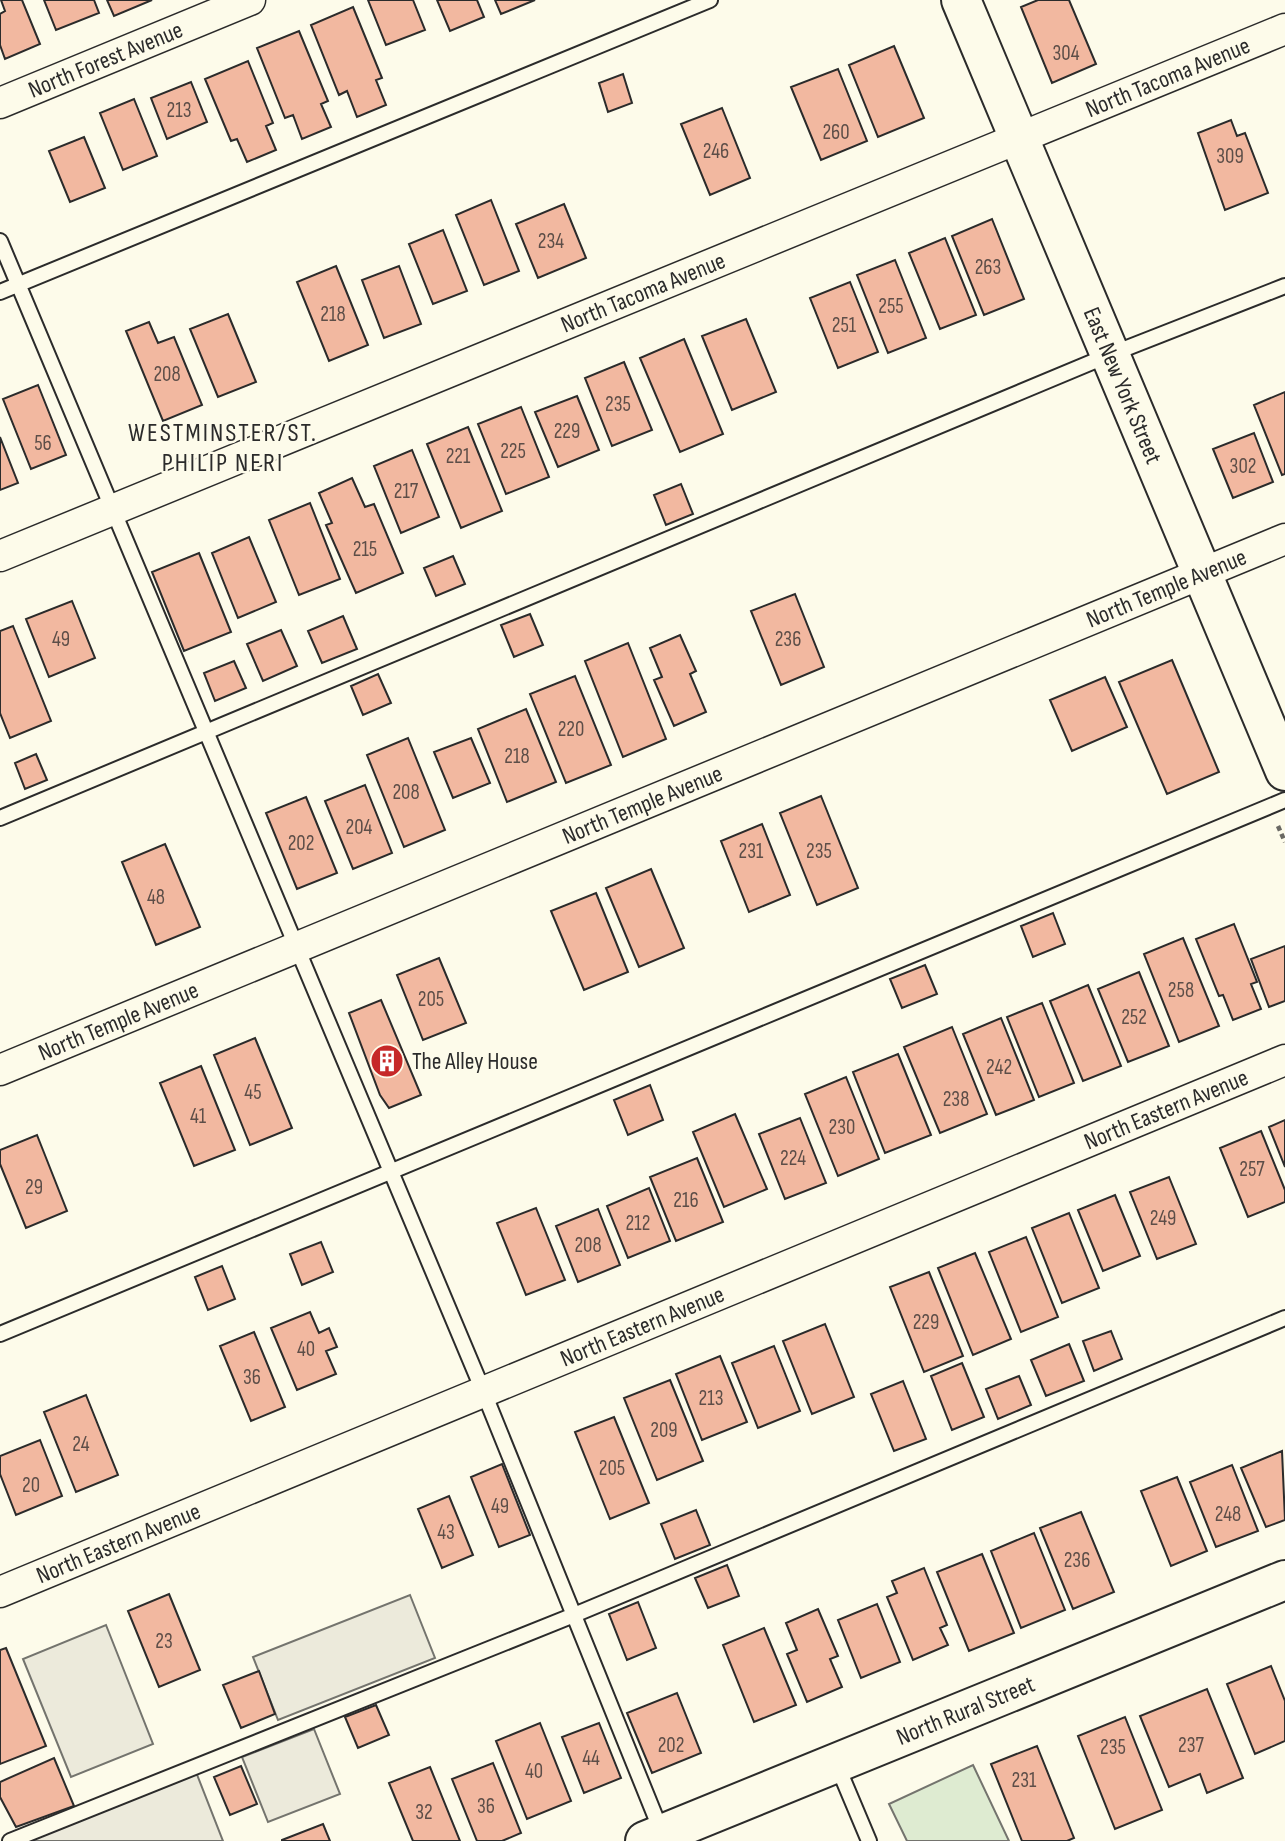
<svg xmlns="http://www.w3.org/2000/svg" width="1285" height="1841" font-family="'Sofia Sans Condensed',sans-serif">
  <rect width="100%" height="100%" fill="#fdfbea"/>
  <path fill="#deebd1" stroke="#74746e" stroke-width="2" d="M973,1765L1009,1841H907L889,1804Z"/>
  <path fill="#eceadb" stroke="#74746e" stroke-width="2" d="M410,1595L435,1658L278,1720L253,1657Z
    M106,1625L153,1744L71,1777L23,1659Z
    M314,1729L340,1794L268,1822L242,1757Z
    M196,1772L223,1841H34L40,1835Z"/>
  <path fill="#f2b8a0" stroke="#2b2b2b" stroke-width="2" d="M1,0H22L40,44L5,59L0,45V14L5,11Z
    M44,0H94L99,13L56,30Z
    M107,0H152L114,16Z
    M368,0H413L425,30L386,45Z
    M437,0H477L484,17L450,31Z
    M495,0H535L501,14Z
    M1038,0H1069L1096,64L1052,83L1021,7Z
    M353,7L382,78L376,80L386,105L357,117L347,91L339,95L311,25Z
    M299,31L328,101L321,104L331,127L302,139L293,115L285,118L257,48Z
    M894,46L924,118L878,137L849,65Z
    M248,61L273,123L266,126L276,150L247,162L237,139L231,141L205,79Z
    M838,69L867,141L821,160L791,87Z
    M623,74L632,103L608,112L599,83Z
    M191,82L207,122L167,139L151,98Z
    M134,99L157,156L123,170L100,113Z
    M722,108L750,178L710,195L681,124Z
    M1231,120L1237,136L1245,133L1268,193L1225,210L1198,133Z
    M84,137L105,188L70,202L49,151Z
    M491,200L519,271L484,285L456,215Z
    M564,204L586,258L538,278L516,224Z
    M992,219L1024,299L984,315L952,236Z
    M443,230L467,291L433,304L409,244Z
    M945,238L976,315L940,329L909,253Z
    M895,260L926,338L888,353L857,275Z
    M336,266L368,345L329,361L297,282Z
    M399,266L421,324L384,338L362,280Z
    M850,282L878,352L838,368L810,298Z
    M228,314L256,382L218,397L190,329Z
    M746,319L776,392L732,410L702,336Z
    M149,322L158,343L174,337L202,405L163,421L126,331Z
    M684,339L723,434L680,452L640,358Z
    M624,362L652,430L612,446L585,378Z
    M38,385L66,455L31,469L3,399Z
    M1285,392V474L1282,475L1254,405Z
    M577,396L599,450L558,467L535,412Z
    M521,407L549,477L506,494L478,424Z
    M468,427L502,511L461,528L427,444Z
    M1254,433L1273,482L1233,498L1213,449Z
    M0,437L18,483L0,490Z
    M412,450L439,517L401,533L374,466Z
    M352,478L365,507L374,504L403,573L356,593L326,525L332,523L319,493Z
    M681,484L693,514L666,525L654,495Z
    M310,503L340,579L299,595L269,520Z
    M249,537L276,602L238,618L212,553Z
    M199,553L231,632L184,651L152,572Z
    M453,556L465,584L436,596L424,568Z
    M795,594L824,667L781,685L751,611Z
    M72,601L95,658L49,677L26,619Z
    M530,614L543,645L514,657L501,625Z
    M343,616L357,649L322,663L308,631Z
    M13,626L51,721L10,738L0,713V631Z
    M281,630L297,666L263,681L247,644Z
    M680,635L696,671L690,674L706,712L674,726L654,680L662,677L650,648Z
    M628,643L666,739L623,757L585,661Z
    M1172,660L1219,772L1167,794L1119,682Z
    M234,661L246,688L215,701L204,673Z
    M378,674L391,703L363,715L351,686Z
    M575,676L611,765L566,783L530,694Z
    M1105,677L1127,727L1072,751L1050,700Z
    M526,709L556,782L507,802L478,729Z
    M408,738L445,830L404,847L367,755Z
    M471,738L490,783L453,798L434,752Z
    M36,754L47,780L25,789L15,763Z
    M365,785L392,853L353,869L325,801Z
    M821,796L858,888L817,905L780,813Z
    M306,797L337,873L297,889L266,813Z
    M762,824L790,895L749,912L721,841Z
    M165,844L200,927L156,945L122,862Z
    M651,869L684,948L639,967L606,888Z
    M596,893L628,972L584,990L551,911Z
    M1053,913L1065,944L1033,957L1021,926Z
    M1234,924L1257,982L1251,984L1261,1009L1233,1020L1223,995L1219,996L1196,939Z
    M1183,938L1219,1026L1179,1042L1144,954Z
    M1285,946V1001L1269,1007L1251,959Z
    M439,958L466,1023L423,1040L397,975Z
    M925,965L937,994L902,1008L890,979Z
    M1139,972L1169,1046L1128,1062L1098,989Z
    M1088,985L1121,1066L1083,1081L1050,1001Z
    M381,1000L421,1095L389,1108L380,1095L349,1013Z
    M1042,1003L1074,1083L1039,1097L1007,1017Z
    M1001,1018L1034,1100L996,1115L963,1034Z
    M952,1027L987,1114L940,1133L904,1047Z
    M255,1038L292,1128L250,1145L214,1055Z
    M898,1054L931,1135L885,1153L853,1072Z
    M201,1066L235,1150L194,1166L160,1083Z
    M846,1077L879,1159L838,1176L805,1094Z
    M650,1085L663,1120L628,1135L614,1100Z
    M735,1114L767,1189L724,1207L693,1132Z
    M800,1118L826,1183L785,1199L759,1134Z
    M1285,1120V1167L1269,1127Z
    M1261,1131L1285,1190V1202L1248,1217L1220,1148Z
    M37,1135L67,1211L26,1228L0,1164V1150Z
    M697,1158L723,1222L676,1241L650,1177Z
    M1169,1177L1196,1244L1157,1259L1130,1192Z
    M649,1188L670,1241L628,1258L607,1206Z
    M1115,1195L1140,1256L1103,1271L1078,1210Z
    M536,1208L565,1280L526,1295L497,1223Z
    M598,1209L620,1265L578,1282L556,1226Z
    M1069,1213L1099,1288L1062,1303L1032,1228Z
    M1026,1237L1058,1317L1021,1332L989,1252Z
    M321,1242L333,1272L302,1285L290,1254Z
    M975,1253L1011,1339L973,1355L938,1268Z
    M222,1266L235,1299L208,1310L195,1277Z
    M929,1272L963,1356L924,1372L890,1287Z
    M310,1312L319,1333L329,1328L337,1347L326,1351L336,1374L297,1390L271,1328Z
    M825,1324L854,1397L812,1414L783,1341Z
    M1111,1331L1122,1359L1094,1371L1083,1341Z
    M254,1332L285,1407L251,1421L220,1346Z
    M1069,1344L1084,1381L1046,1396L1031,1360Z
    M774,1346L800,1411L758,1428L732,1363Z
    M720,1356L747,1422L702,1440L676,1374Z
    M962,1363L984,1417L952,1430L931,1376Z
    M1019,1376L1031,1405L998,1419L986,1389Z
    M670,1380L703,1461L657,1480L624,1398Z
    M903,1381L926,1439L894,1451L871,1394Z
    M86,1395L118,1475L76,1492L44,1412Z
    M614,1417L649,1503L610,1519L575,1432Z
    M40,1440L62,1496L16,1515L0,1474V1456Z
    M1282,1451L1285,1520L1266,1527L1241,1468Z
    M502,1464L530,1535L499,1547L471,1477Z
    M1232,1465L1258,1531L1216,1547L1190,1482Z
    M1177,1477L1207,1551L1171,1566L1141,1491Z
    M449,1496L473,1555L442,1568L418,1509Z
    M696,1510L710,1545L675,1559L661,1524Z
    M1081,1512L1114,1592L1073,1609L1040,1528Z
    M1034,1533L1065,1610L1021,1628L991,1551Z
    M982,1554L1014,1633L969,1651L937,1572Z
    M727,1565L739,1596L708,1608L695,1578Z
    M924,1568L947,1625L940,1628L948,1645L913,1660L887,1597L897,1593L892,1581Z
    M169,1594L200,1670L159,1687L128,1611Z
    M638,1602L656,1648L627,1660L609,1614Z
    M877,1604L900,1662L861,1678L838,1620Z
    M818,1609L838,1656L830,1659L842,1687L807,1702L787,1654L797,1650L786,1623Z
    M764,1628L796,1705L754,1722L723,1645Z
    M6,1648L46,1746L0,1764V1650Z
    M1271,1666L1285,1701V1741L1255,1754L1227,1684Z
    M259,1671L275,1714L241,1728L223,1685Z
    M1207,1689L1243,1778L1207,1793L1200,1774L1169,1787L1140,1716Z
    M677,1693L701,1753L652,1773L627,1713Z
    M376,1705L389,1735L358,1748L345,1717Z
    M1125,1717L1162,1810L1115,1829L1078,1736Z
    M540,1723L571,1801L527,1819L496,1741Z
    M599,1723L621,1778L584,1793L562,1737Z
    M1037,1746L1074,1838L1067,1841H1022L991,1764Z
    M54,1758L74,1806L16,1827L0,1797V1782Z
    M493,1763L521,1833L502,1841H477L452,1779Z
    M241,1766L257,1804L230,1815L214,1777Z
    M430,1767L460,1841H413L389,1783Z
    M323,1824L330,1841H282V1840Z"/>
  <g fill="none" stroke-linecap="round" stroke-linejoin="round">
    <defs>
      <path id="lane" d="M0,241L484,1393L662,1833
        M0,292L710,0
        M0,818L1109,355L1285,286
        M0,1334L1285,800
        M837,1765L869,1841
        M10,1841L574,1615L1285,1318"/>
      <g id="street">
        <path id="s1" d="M0,103L250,0"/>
        <path id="s2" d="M0,556L1285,29"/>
        <path id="s3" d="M0,1070L1285,539"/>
        <path id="s4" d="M0,1592L1285,1060"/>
      </g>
      <g id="secondary">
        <path id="s5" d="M961,0L1285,771"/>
        <path id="s6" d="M645,1841L1285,1580"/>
      </g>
    </defs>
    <use href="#lane" stroke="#2b2b2b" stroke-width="18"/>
    <use href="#street" stroke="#2b2b2b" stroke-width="33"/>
    <use href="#secondary" stroke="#2b2b2b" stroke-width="42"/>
    <path stroke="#6a6964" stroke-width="4.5" stroke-dasharray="5 3.5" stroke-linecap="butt" d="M1278,826L1285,842"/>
    <use href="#lane" stroke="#fdfbea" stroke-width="14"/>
    <use href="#street" stroke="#fdfbea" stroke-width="30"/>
    <use href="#secondary" stroke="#fdfbea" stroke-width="38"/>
  </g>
  <defs>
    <symbol id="building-disc" viewBox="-11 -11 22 22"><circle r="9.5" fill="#c62828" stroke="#fdfbea"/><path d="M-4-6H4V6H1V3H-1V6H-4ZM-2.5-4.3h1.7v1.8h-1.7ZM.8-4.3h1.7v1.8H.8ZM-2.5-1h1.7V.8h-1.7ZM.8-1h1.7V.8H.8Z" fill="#fff"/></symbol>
  </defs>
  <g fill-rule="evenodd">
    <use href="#building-disc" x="368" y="1042" width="38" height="38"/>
  </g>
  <g text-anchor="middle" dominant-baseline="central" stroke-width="5" stroke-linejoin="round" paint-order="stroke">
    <g font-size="21" fill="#5d4e48">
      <text x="1066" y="53">304</text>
      <text x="179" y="110">213</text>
      <text x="836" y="132">260</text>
      <text x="716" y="151">246</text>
      <text x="1230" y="156">309</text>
      <text x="551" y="241">234</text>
      <text x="988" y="267">263</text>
      <text x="891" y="306">255</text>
      <text x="333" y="314">218</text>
      <text x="844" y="325">251</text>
      <text x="167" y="374">208</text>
      <text x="618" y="404">235</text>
      <text x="567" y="431">229</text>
      <text x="43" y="443">56</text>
      <text x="513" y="451">225</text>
      <text x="458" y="456">221</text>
      <text x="1243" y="466">302</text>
      <text x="406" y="491">217</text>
      <text x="365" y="549">215</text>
      <text x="61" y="639">49</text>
      <text x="788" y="639">236</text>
      <text x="571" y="729">220</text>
      <text x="517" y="756">218</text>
      <text x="406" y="792">208</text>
      <text x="359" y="827">204</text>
      <text x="301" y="843">202</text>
      <text x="751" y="851">231</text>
      <text x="819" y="851">235</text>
      <text x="156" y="897">48</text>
      <text x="1181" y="990">258</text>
      <text x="431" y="999">205</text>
      <text x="1134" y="1017">252</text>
      <text x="999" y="1067">242</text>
      <text x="253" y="1092">45</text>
      <text x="956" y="1099">238</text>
      <text x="198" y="1116">41</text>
      <text x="842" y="1127">230</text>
      <text x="793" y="1158">224</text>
      <text x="1252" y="1169">257</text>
      <text x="34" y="1187">29</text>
      <text x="686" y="1200">216</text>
      <text x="1163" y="1218">249</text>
      <text x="638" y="1223">212</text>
      <text x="588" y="1245">208</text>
      <text x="926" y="1322">229</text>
      <text x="306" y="1349">40</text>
      <text x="252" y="1377">36</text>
      <text x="711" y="1398">213</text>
      <text x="664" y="1430">209</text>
      <text x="81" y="1444">24</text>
      <text x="612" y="1468">205</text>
      <text x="31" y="1485">20</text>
      <text x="500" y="1506">49</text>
      <text x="1228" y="1514">248</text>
      <text x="446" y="1532">43</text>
      <text x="1077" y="1560">236</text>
      <text x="164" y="1641">23</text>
      <text x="671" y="1745">202</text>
      <text x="1191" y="1745">237</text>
      <text x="1113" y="1747">235</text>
      <text x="591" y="1758">44</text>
      <text x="534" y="1771">40</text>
      <text x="1024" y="1780">231</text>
      <text x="486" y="1806">36</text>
      <text x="424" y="1812">32</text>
    </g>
    <g font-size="24" fill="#2b2b2b" stroke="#fdfbea">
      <text stroke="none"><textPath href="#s1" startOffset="114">North Forest Avenue</textPath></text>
      <text stroke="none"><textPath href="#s2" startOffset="1262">North Tacoma Avenue</textPath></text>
      <text stroke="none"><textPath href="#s2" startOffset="695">North Tacoma Avenue</textPath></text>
      <text stroke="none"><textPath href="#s5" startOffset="418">East New York Street</textPath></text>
      <text stroke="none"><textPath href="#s3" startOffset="1262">North Temple Avenue</textPath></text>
      <text stroke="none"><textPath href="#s3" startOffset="695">North Temple Avenue</textPath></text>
      <text stroke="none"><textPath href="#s3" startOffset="128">North Temple Avenue</textPath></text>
      <text stroke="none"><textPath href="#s4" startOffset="1262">North Eastern Avenue</textPath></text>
      <text stroke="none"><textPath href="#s4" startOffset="695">North Eastern Avenue</textPath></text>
      <text stroke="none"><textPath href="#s4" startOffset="128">North Eastern Avenue</textPath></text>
      <text stroke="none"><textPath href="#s6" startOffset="346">North Rural Street</textPath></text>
    </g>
    <g font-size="24" fill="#2b2b2b" stroke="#fdfbea" text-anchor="start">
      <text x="412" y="1061">The Alley House</text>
    </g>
    <g font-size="26" letter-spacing="2" fill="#2b2b2b" stroke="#fdfbea">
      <text x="223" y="433">WESTMINSTER/ST.<tspan x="223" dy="30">PHILIP NERI</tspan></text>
    </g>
  </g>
</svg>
